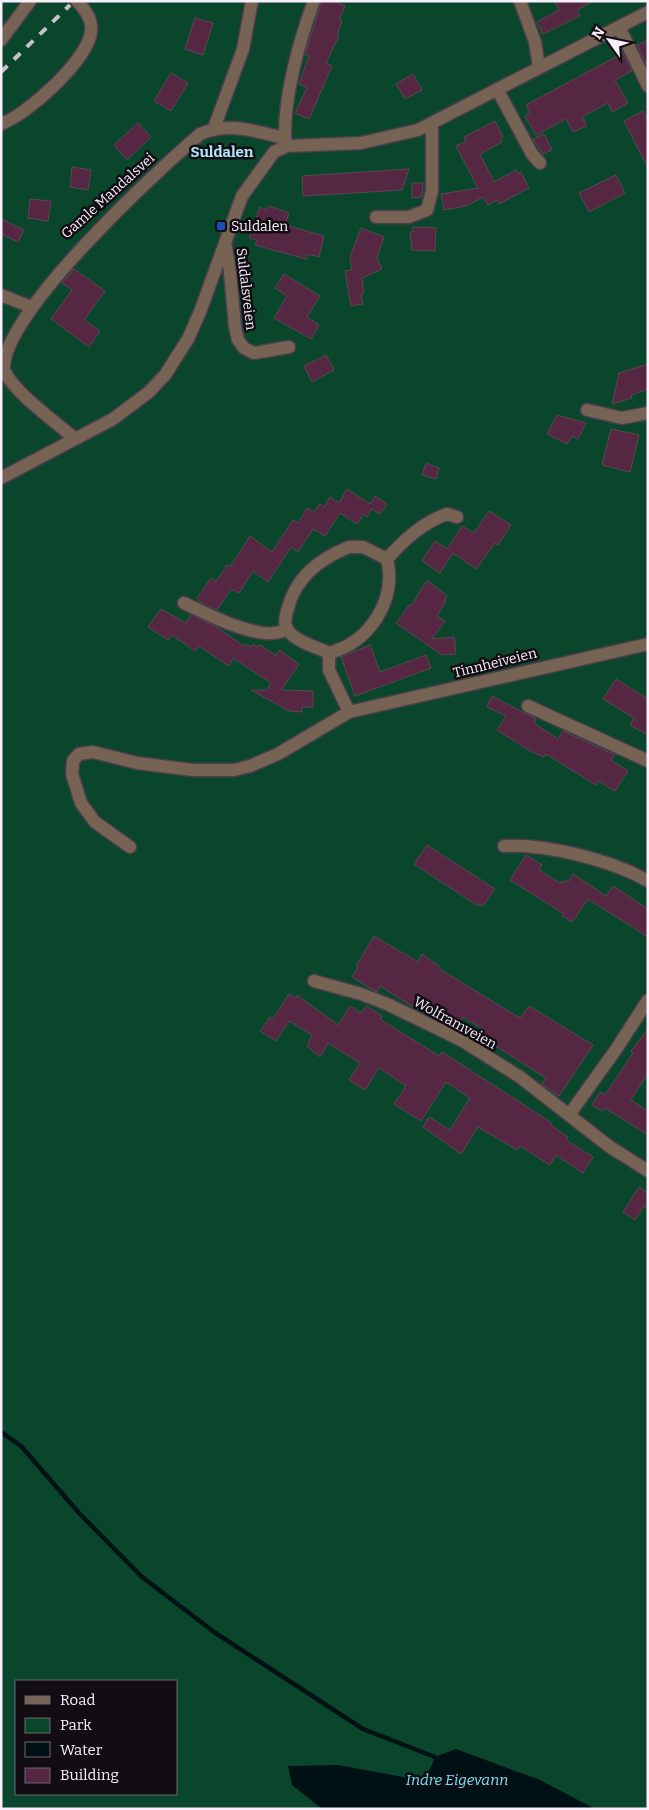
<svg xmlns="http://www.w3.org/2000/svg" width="649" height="1810" font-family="Bitter,serif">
  <rect width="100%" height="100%" fill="#2c2130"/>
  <path fill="#0a462b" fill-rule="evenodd" d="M1,1H648V1809H1ZM16,1681H176V1794H16Z"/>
  <path fill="#001116" d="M456,1749L540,1780L595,1809H322L292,1785L288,1766L338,1765L425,1781L435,1757Z"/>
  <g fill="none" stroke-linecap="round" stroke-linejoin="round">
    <path stroke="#001116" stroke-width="4.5" d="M1,1432L21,1446L79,1513L142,1577L214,1632L363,1729L435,1757"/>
  </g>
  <path fill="#552742" stroke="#5c4752" d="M322,1H335L345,6L339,20L342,21L337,35L339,36L326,63L332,66L309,119L295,113L307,88L299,84L309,56L305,54Z
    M554,1H593L577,10L580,16L543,34L537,22L559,10Z
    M195,18L213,23L203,55L185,49Z
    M648,40V63L646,64L637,45Z
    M623,53L632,71L615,80L628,103L612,112L608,103L582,117L587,126L573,132L566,119L536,135L525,116L530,113L526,105Z
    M171,73L188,83L171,111L154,101Z
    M413,74L422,90L405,99L396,84Z
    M643,111L648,120V168L624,121Z
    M495,121L503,137L500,138L502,142L480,154L494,182L516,170L518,174L521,172L529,188L499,204L497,200L488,205L483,197L466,206L444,210L441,194L478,188L456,146L466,141L464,137Z
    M138,123L151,137L127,160L114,145Z
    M544,134L552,150L543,154L533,139Z
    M72,167L91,170L88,190L70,187Z
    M409,169L402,190L303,196L302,176Z
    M616,175L625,193L589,212L579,193Z
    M412,183H423L422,197L412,198Z
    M30,199L51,201L48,221L28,218Z
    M269,206L289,213L285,225L324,236L319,257L307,254L306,259L255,245L257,240L249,238L260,207L267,210Z
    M1,219L24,230L18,242L1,234Z
    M413,227L436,228L435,251L412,250L410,232H413Z
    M361,228L384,237L377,258L382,269L362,278L364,294H361L363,304L351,306L345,271L352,270L350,257Z
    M74,269L105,291L84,320L100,331L89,347L51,319L72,290L62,283Z
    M284,274L320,296L307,317L319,325L311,339L274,318L287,296L275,288Z
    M326,355L334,370L312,382L304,366Z
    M648,364V389L631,395L632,398L612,404L619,373Z
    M557,415L586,423L578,439L572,436L567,444L547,434Z
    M611,429L639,435L630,472L602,465Z
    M426,463L439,468L436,479L422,475Z
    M347,489L370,504L375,496L387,504L380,514L372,509L367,517L364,514L357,524L340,513L325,536L313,529L298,552L291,547L268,582L253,571L239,593L231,589L217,610L200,602L197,598L211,578L216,582L227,565L230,567L250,536L272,552L293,520L298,523L307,508L314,512L320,504L324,507L330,497L339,503Z
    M489,511L511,525L498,545L495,543L476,569L453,553L440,573L422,561L435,541L447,549L462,526L474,533Z
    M427,580L447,596L444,601L446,602L437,616L445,621L432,639L454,637L456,654L442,655L396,623L409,605L411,606Z
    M161,609L186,623L191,615L215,626L244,646L245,644L251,647L253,644L258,647L260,645L276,656L279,650L299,664L281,690L313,691V707H302V712L289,711L251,690H267L271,683L233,658L229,666L199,646L195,651L172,635L168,640L148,627Z
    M370,645L380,672L426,655L431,668L355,696L341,657Z
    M616,679L648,699V735L630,725L634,718L603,699Z
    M492,696L536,719L534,723L558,739L563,731L615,755L611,760L628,771L615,791L599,781L596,785L546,754L544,757L530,751L497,730L506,716L487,707Z
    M427,845L495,889L483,906L479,904L478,906L414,864Z
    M526,855L542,865L539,870L560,883L561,881L564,883L566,880L568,882L573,874L606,896L613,886L648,909V937L588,899L572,922L562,916L564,914L510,880Z
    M374,936L418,962L422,954L439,966L438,968L518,1017H521L529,1006L593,1045L559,1096L542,1084L546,1078L494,1045L493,1047L477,1038L483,1029L463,1017L456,1027L416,1002L413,1007L380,986L377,992L352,977L358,967L356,966Z
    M289,994L296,998L297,995L338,1025L350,1006L361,1013L366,1006L382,1016L380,1019L439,1056L442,1052L552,1123L551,1125L568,1137L566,1140L593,1157L583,1173L556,1155L550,1165L520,1146L517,1150L478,1127L461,1154L423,1127L429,1117L450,1130L470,1098L446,1082L421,1121L394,1104L406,1086L379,1068L365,1090L349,1080L360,1063L328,1043L320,1057L307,1046L312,1035L289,1021L276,1041L260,1031L270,1017L273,1019Z
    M648,1029V1073L631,1100L648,1111V1135L605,1108L602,1111L592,1105L600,1092L605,1095L633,1053L631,1051Z
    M639,1187L648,1193V1209L644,1206L635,1220L623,1212Z"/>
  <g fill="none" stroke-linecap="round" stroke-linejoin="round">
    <defs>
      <path id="minor" d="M520,1L535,42L539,67
        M619,27L648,86
        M1,40L30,1
        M497,89L532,154L540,163
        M1,124C28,114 87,61 91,32C93,20 85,9 77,1
        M214,128L243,49L252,1
        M285,138C284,96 299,41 314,1
        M376,217H409L427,210L432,191V125
        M225,242L230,272L235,327L238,340L244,348L254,353L289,347
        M1,295L26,305
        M587,410L622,418L648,413
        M74,438C55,421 14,393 4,370C0,314 161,168 200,134C230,121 256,132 285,138L287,146
        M1,478L113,419L149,392L165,375L188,339L200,312L242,196L274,152L287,146L361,143L418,130L648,12
        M349,547H363L387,559C397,600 370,642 329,653C317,647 292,641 286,627C284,621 286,614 288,608C296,577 321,558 349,547Z
        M387,559C404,540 422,523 447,514L457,517
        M184,603C205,613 267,646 287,628
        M329,653V670L349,712
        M528,706L648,761
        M504,846C547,844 611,860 648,881
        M130,847L95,822L81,803L72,774L73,761L79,754L93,752L137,763L193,770H234L250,766L278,754L349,712L648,644
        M314,981L361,994L387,1004L461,1040L520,1077L610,1147L648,1171
        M569,1115L617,1048L648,1000"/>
    </defs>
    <use href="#minor" stroke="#493e4c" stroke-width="15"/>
    <use href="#minor" stroke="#766353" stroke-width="12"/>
    <path stroke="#c9c0cb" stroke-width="4" stroke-dasharray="9 9" stroke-linecap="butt" d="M1,72L70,5"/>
  </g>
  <rect fill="#1a4fb4" stroke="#120d13" stroke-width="2" x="216" y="221" width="10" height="10" rx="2.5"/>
  <g text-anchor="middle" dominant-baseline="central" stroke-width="5" stroke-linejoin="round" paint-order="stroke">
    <g font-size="14" fill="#f8f0fa" stroke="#120d13">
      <text transform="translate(108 196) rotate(-42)">Gamle Mandalsvei</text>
      <text transform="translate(246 289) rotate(83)">Suldalsveien</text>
      <text transform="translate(495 663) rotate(-14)">Tinnheiveien</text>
      <text transform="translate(455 1023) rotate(29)">Wolframveien</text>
    </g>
    <g font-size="14" fill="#f8f0fa" stroke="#120d13" text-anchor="start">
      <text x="231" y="226">Suldalen</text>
    </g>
    <g font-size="15" font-weight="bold" fill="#b2e7fb" stroke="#120d13">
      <text x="222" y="152">Suldalen</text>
    </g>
    <g font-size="15" font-style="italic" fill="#70e0f7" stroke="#120d13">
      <text x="457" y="1780">Indre Eigevann</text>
    </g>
  </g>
  <rect width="649" height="1810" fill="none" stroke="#f8f0fa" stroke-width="5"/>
  <rect x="15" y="1680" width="162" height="115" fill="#120d13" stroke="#6e686f"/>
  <rect x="25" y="1696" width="25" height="8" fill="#766353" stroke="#6e686f"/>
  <text x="60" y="1705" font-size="15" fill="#f8f0fa">Road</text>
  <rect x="25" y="1718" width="25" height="15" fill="#0a462b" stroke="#6e686f"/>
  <text x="60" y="1730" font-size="15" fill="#f8f0fa">Park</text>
  <rect x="25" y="1742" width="25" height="15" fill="#001116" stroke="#6e686f"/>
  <text x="60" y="1755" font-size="15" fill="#f8f0fa">Water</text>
  <rect x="25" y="1768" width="25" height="15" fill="#552742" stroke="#6e686f"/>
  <text x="60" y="1780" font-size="15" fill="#f8f0fa">Building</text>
  <g transform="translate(609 40) rotate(303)" stroke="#120d13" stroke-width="4" paint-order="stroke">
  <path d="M0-4L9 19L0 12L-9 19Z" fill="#f8f0fa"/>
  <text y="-8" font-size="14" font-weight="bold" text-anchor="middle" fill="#f8f0fa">N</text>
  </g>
</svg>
